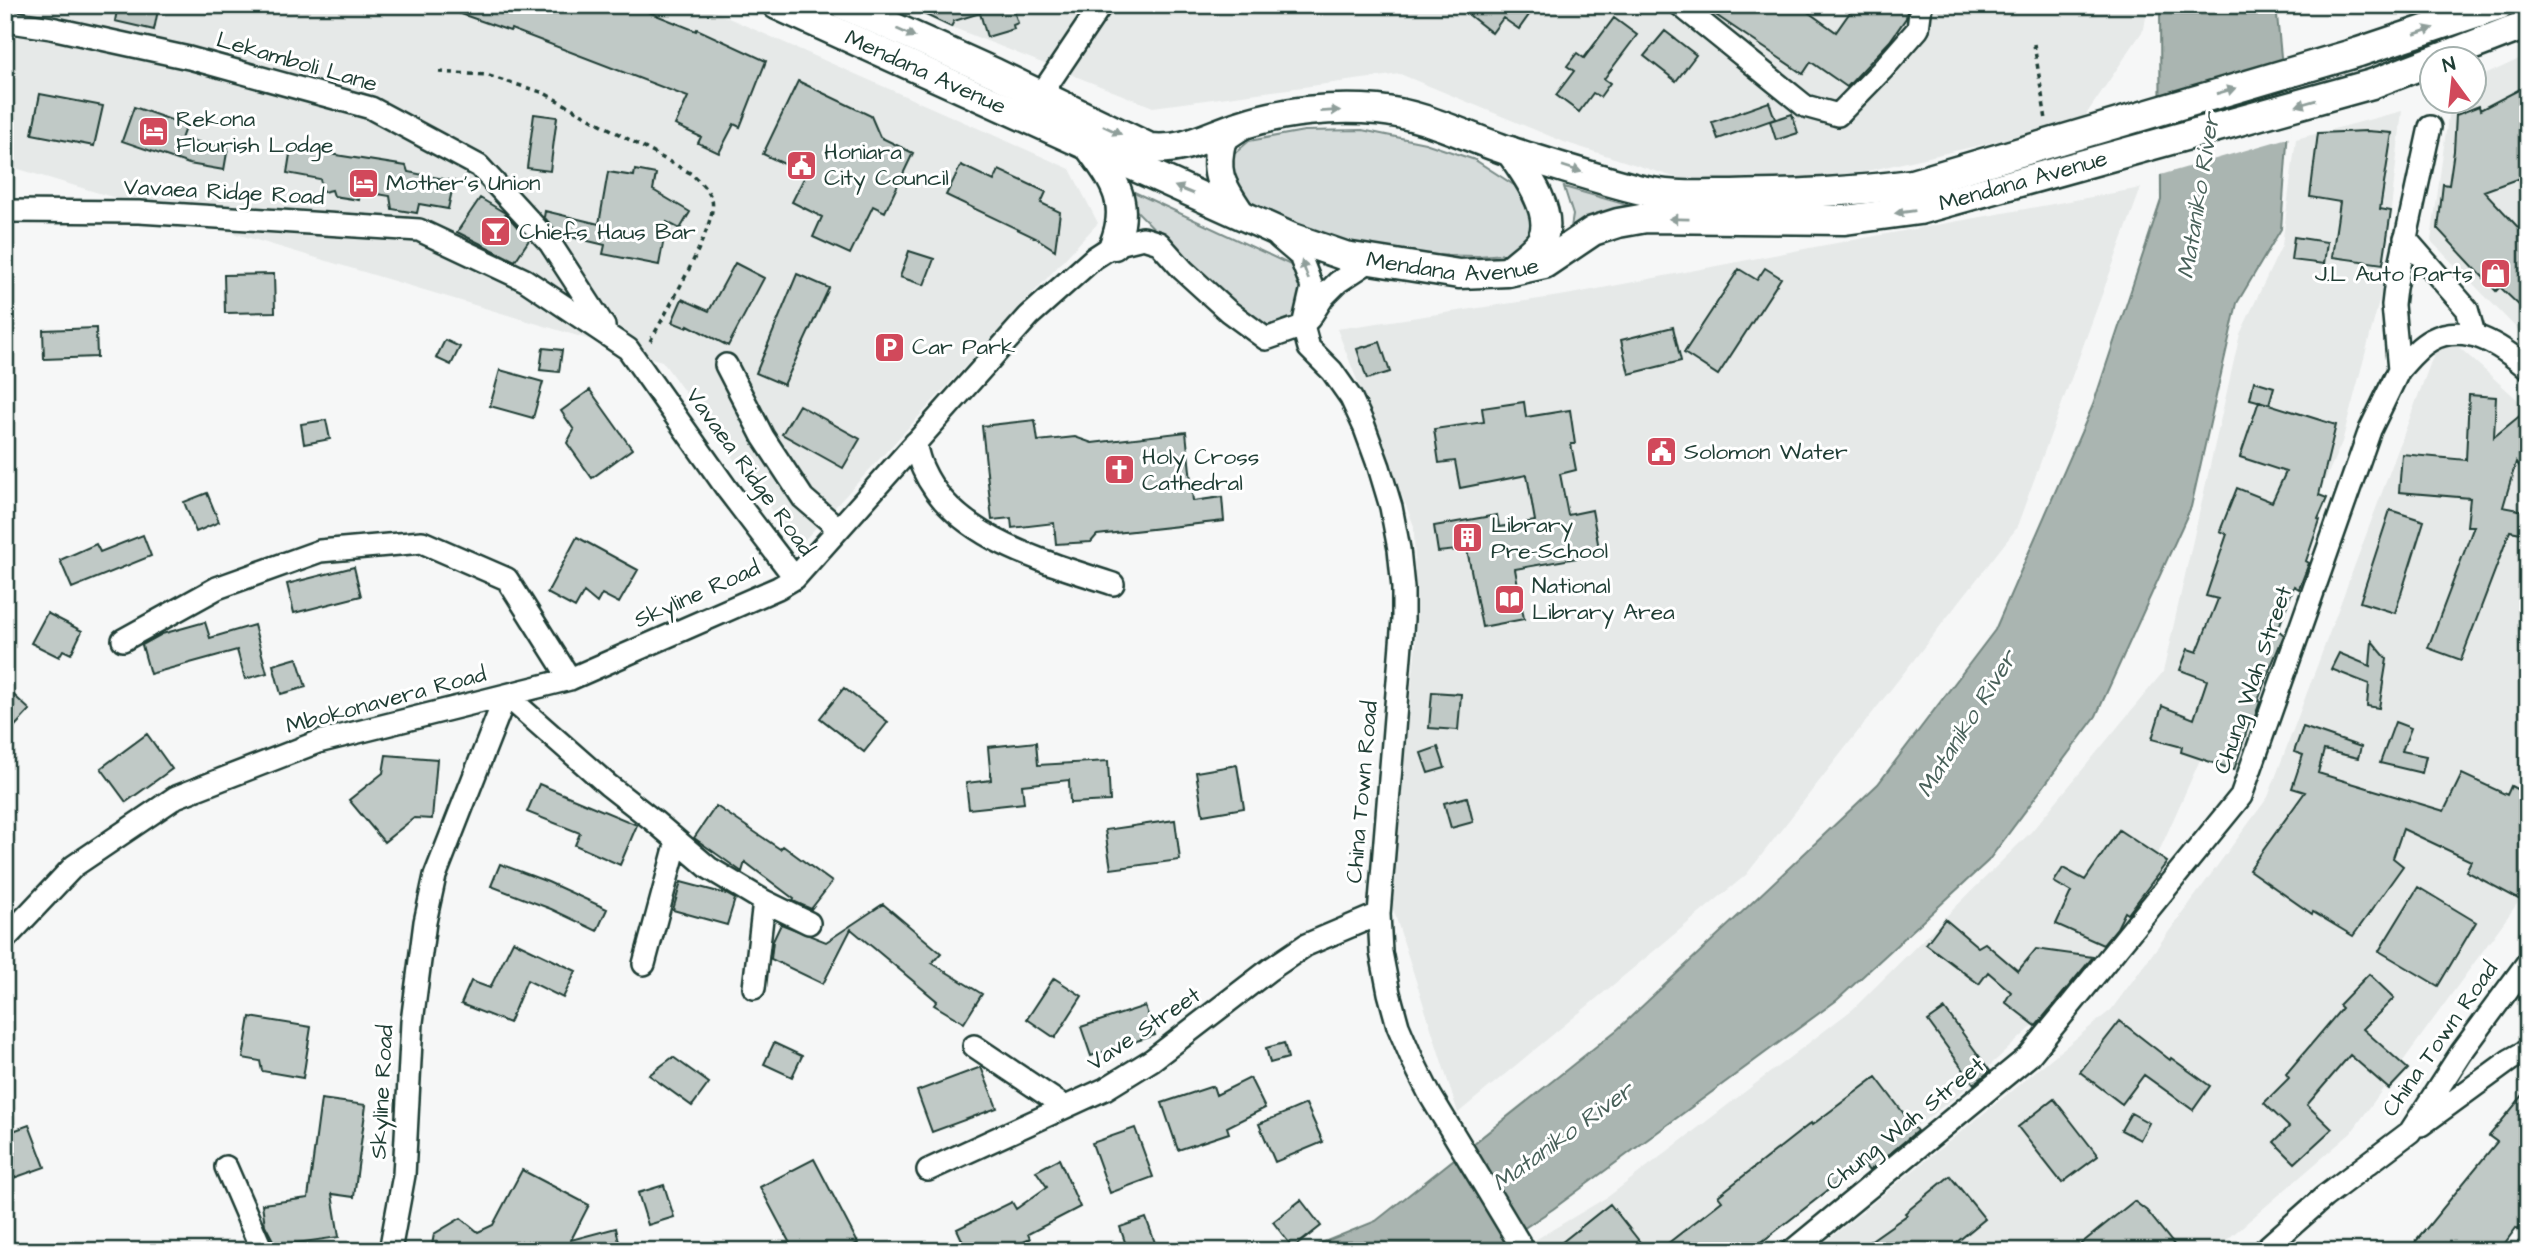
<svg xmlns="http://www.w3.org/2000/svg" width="2533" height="1256" font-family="'Architects Daughter',sans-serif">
  <rect width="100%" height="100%" fill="#f6f7f7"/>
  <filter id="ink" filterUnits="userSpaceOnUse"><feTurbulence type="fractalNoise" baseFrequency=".0143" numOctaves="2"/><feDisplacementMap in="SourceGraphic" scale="14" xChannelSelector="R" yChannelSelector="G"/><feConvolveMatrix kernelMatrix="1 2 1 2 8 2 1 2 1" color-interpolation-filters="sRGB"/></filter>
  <g filter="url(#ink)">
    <path fill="#e6e9e8" d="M5,5H699L1070,169L1098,223L798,547L662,361L5,165Z
      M896,5H2148L2144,29L2081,122L1850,175L1702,186L1564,142L1400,74L1153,107Z
      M2528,55V340L2431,241L2450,102H2474V80Z
      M2402,111L2382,290L2342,442L2115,950L1957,1096L1747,1251H1535L1530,1243L1609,1196L1853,1009L2031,832L2163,672L2240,334L2282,245L2296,139Z
      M2141,188L2016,529L1746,875L1458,1113L1389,896L1416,644L1414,526L1337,329L1566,295L1820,246Z
      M2442,332L2528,409L2527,890L2351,1133L2214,1251H1814L2111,1010L2268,797Z"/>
    <path fill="#d6dcdb" stroke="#7a8c88" stroke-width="2" d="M1362,130L1425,143L1475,160L1517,187L1533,204L1536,221L1523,246L1506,254L1478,256L1421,255L1352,244L1300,228L1245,202L1234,187L1232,167L1234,154L1249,141L1304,131Z
      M1117,184L1293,266L1302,274C1302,283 1304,294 1302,303C1297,326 1272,332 1254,322L1180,255L1124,198Z
      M1564,187L1645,210L1569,241L1573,215Z"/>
    <path fill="#aab5b1" stroke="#72857f" stroke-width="2" d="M2160,5H2276L2288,129L2281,229L2237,303L2191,507L2096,716L1988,861L1837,1000L1553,1209L1490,1251H1302L1376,1221L1618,1029L1878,784L1995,630L2093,405L2161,200Z"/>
    <path fill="#f6f7f7" d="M2285,64L2291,137L2157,176V100Z"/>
    <path fill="#c0c9c6" stroke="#1f3d34" stroke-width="2" d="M118,5H159L154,30L115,21Z
      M444,5H631L696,31L697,29L766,61L740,127L734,124L719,153L698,143L701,137L675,125L688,97L511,29L510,31L444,8Z
      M905,5H1008L1009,9L1013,8L1018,23L1013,25L1014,29L987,37L980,13L954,21L951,27Z
      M1475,5H1536L1519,29L1503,18L1492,33L1469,15Z
      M1701,5H1798L1836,32L1855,5H1908L1906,18L1890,41L1847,87L1811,62L1803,74Z
      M1614,18L1637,35L1604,79L1610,83L1600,97L1593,93L1579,112L1556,95L1574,71L1567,66L1577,53L1584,58Z
      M1665,31L1696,55L1676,81L1644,56Z
      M798,81L871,116L880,137L913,153L885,212L873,206L850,254L813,237L822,217L792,202L806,174L763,154Z
      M2528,85V175L2484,191L2528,238V314L2500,287L2496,291L2438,229L2443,184L2449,185L2454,151L2456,115L2479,106L2480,110Z
      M40,94L103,106L94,146L32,134Z
      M1769,102L1775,119L1718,139L1712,122Z
      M134,107L186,125L181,139L228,147L224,170L189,164L122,141Z
      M534,114L557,117L550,171L527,168Z
      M1792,114L1798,133L1776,140L1770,121Z
      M2367,131L2392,133L2380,209L2391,211L2383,264L2332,257L2340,202L2310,197L2318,133Z
      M291,148L406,166L408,172L454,181L448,209L419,204L417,213L392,209L390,196L360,191L359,200L334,196L332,190L323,192L320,179L287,173Z
      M961,165L994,181L999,170L1046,192L1041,203L1060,212L1055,250L1038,239L946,195Z
      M635,170L656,174L653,190L690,212L680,229L667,222L659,265L603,254L605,245L559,234L544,217L545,211L599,224L608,172L634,176Z
      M480,198L505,213L529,240L515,261L457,232Z
      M2294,237L2327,242L2324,264L2291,260Z
      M909,251L934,259L924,285L900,277Z
      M735,263L764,278L728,346L688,325L687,328L672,322L682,299L709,311Z
      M1765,268L1781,278L1718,375L1684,353L1739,269L1757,280Z
      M274,274L275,312L225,313L224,275Z
      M797,274L829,288L784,385L756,373Z
      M1673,327L1681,361L1629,374L1621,340Z
      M96,328L97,357L44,359L43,330Z
      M445,340L460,347L451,365L436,358Z
      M1380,342L1390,372L1367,379L1357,349Z
      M543,348L562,350L559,372L540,370Z
      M500,370L543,382L533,418L490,406Z
      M2254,381L2274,387L2269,404L2250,399Z
      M590,390L632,449L592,478L567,443L574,430L561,411Z
      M2469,395L2496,397L2494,437L2528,409V476L2516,462L2503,507L2525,511L2521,533L2510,531L2461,660L2428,648L2474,526H2467L2470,498L2399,492L2402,454L2466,460Z
      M2259,401L2336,425L2319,495L2327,498L2318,519L2320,520L2306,561L2309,563L2299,589L2294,586L2278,630L2284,635L2266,678L2258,701L2260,702L2253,722L2250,721L2234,770L2181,752L2182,747L2152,739L2162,706L2194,719L2207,680L2180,670L2188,649L2197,652L2218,599L2206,596L2227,534L2220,531L2237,488L2272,502L2286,472L2240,457Z
      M1524,402L1526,417L1570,410L1575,444H1571L1576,470L1560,474L1568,515L1592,510L1600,554L1515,569L1524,619L1482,627L1467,549L1438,552L1434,526L1497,515L1499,527L1535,521L1527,475L1460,488L1455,461L1439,463L1434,429L1484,422L1482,408Z
      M799,405L860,439L843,468L782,434Z
      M326,420L330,439L304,444L301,424Z
      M1035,420L1038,441L1075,437L1092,443L1186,432L1193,501L1222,497L1224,521L1097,535L1091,542L1056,544L1054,523L1012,528L1011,518L992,520L982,426Z
      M207,493L219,522L196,532L184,502Z
      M2390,510L2424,521L2395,613L2360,602Z
      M143,535L151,556L72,588L60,560L96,544L100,552Z
      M577,537L638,570L619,603L602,594L597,603L584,592L575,608L547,593Z
      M354,567L361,596L294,613L287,584Z
      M47,613L82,631L71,654L63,650L59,657L31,643Z
      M205,622L210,638L254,625L267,673L245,679L237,650L150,674L142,645L162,634Z
      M2372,641L2387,659L2379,708L2367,706L2369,684L2331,669L2339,653L2370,666Z
      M297,658L306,687L281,694L273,665Z
      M5,687L30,710L15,726L5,717Z
      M844,688L888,722L864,752L820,718Z
      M1432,692L1461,694L1458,730L1429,728Z
      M2395,722L2411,728L2402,751L2426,756L2422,773L2380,763Z
      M2303,727L2361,747L2358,758L2324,750L2318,773L2444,811L2462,774L2507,795L2511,786L2528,795V885L2520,900L2466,871L2471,861L2403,829L2393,858L2403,866L2353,936L2313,912L2312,914L2249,870L2305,792L2292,788L2303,755L2294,752Z
      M147,734L172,769L126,802L101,768Z
      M1036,742L1038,765L1108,761L1110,801L1070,803L1069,780L1022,785L1024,803L969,809L966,783L991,780L988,747Z
      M1438,747L1445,768L1428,773L1421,753Z
      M386,755L437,759L432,819L414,818L384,842L349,800L383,773Z
      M1237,765L1244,808L1203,815L1196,772Z
      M539,784L637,825L620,865L575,845L580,833L527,812Z
      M1467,797L1473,822L1451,828L1444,803Z
      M716,806L780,849L783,846L832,882L811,909L793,901L794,899L745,862L742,872L694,838Z
      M1175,820L1180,860L1111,869L1105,830Z
      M2119,830L2167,862L2128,914L2125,912L2117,928L2103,945L2056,924L2071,892L2054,882L2063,868L2085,880Z
      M500,864L548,882L607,909L597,931L551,909L491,886Z
      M681,882L726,894L735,899L727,925L673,910Z
      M2418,887L2476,922L2438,986L2379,951Z
      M883,904L941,953L932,963L982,994L964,1023L934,1005L937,1001L851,929L823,984L771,959L773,941L781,924L826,942Z
      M1945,919L1978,947L1985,943L2018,971L2036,949L2093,957L2036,1026L2005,1002L2011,992L1988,972L1979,984L1926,944Z
      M513,941L576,971L563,998L527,980L509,1023L461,1004L471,981L490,988Z
      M2369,974L2394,998L2363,1029L2408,1069L2389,1089L2350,1055L2307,1105L2332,1129L2295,1163L2274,1142L2289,1127L2264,1103L2289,1078L2286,1074L2342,1008L2339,1005Z
      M1054,978L1082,996L1055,1038L1027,1019Z
      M1145,1006L1155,1035L1091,1056L1081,1027Z
      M1945,1009L1990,1071L1974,1084L1928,1021Z
      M250,1017L311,1027L303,1078L262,1071L260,1061L243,1058Z
      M2120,1021L2170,1060L2171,1058L2210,1086L2193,1110L2144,1075L2122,1104L2080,1072Z
      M774,1043L802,1056L792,1077L764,1064Z
      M1284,1043L1288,1058L1270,1063L1266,1048Z
      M673,1057L709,1083L692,1106L649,1075Z
      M981,1067L997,1108L932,1132L917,1091Z
      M1876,1077L1917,1131L1869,1171L1863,1163L1750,1251H1658L1722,1201L1718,1196L1811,1123L1812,1125Z
      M1250,1078L1265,1108L1227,1127L1229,1133L1178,1150L1162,1103L1213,1086L1216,1095Z
      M2528,1089V1180L2520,1189L2528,1194V1216L2518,1230L2516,1228L2499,1251H2408L2497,1142L2489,1136Z
      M321,1099L366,1105L354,1197L332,1194L339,1237L276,1246L265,1225L262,1204L308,1198Z
      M2054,1099L2098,1156L2062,1183L2018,1127Z
      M1306,1104L1323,1142L1275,1162L1259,1124Z
      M2131,1113L2149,1123L2140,1140L2121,1130Z
      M29,1125L45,1167L5,1181V1134Z
      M1135,1128L1153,1177L1110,1193L1092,1143Z
      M814,1159L858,1243L843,1251H794L760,1187Z
      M1059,1159L1080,1207L1028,1234L1030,1239L1004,1251H967L957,1229L1012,1202L1016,1209L1047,1187L1036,1171Z
      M522,1170L589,1205L571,1240L616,1228L621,1251H431L434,1234L461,1218L478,1232L493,1225Z
      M1950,1176L1985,1219L1946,1251H1856L1907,1215L1905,1213Z
      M664,1185L674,1217L648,1225L638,1193Z
      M1301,1200L1321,1226L1293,1248L1273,1222Z
      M2134,1201L2147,1211L2179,1251H2072Z
      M1610,1204L1647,1251H1551Z
      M1146,1218L1158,1251H1128L1120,1227Z"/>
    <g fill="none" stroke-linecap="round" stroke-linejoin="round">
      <defs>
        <path id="minor" d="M1680,5L1805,106L1838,115L1882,70L1918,29L1921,5
          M5,21L51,28L189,58L371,108L479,166L550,243L604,326
          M1040,96L1101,5
          M5,211L139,212L419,230L525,280L628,349L727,489L795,578
          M1279,238L1300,256L1312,287L1303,326L1309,348L1332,371L1351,398L1364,426L1379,467L1391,507L1399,549L1403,588V619L1379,914L1381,952L1389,993L1398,1026L1413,1061L1430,1095L1524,1251
          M2405,238L2467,309L2474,334
          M1309,319L1324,296L1338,282L1373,259
          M726,365L763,437L803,498L839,529
          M2399,370C2408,360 2418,347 2431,340C2466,321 2502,346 2528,369
          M915,443C917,452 919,461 923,469C954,539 1047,562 1113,584
          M123,640L217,588L320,551L422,542L507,579L570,679
          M5,939L74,866L176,797L318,742L506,695L608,785L654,821L709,868L764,901L809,923
          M644,964L677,841
          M754,988L764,901
          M974,1046L1065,1107
          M2421,1125L2510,1060L2528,1050
          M226,1167L261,1248L264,1251
          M928,1170L1105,1089L1152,1060L1269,970L1306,945L1379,914
          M390,1251L404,1175L412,1022L425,922L435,876L506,695L570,679L778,588L795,578L1029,316L1094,258L1114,245L1143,238L1159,243L1183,270L1228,311L1266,339L1303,326
          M1792,1251L2029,1056L2241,796L2370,430L2399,370L2393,305L2395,288L2430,127
          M2263,1251L2324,1197L2410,1132L2461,1053L2528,962"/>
        <g id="major">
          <path id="s1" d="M777,5L1290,237L1345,256L1459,274L1508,272L1544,264L1593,231L1618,223L1646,218L1845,220L1919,210L2372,84L2432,61"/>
          <path d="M844,5L995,73L1150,148C1184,152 1209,135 1241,125C1283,111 1334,106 1378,110C1424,114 1466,137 1509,151C1551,164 1594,178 1637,189C1668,197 1700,195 1732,195C1795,194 1849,192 1912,184L2359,52L2499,5"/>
          <path d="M2435,60L2528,24"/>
          <path d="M1091,149C1115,182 1131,203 1114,245"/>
          <path d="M1239,212C1220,184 1213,172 1222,138L1240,126"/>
          <path d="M1509,271C1518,262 1534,252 1541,241C1557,215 1525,172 1510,151"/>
        </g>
      </defs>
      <use href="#minor" stroke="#1f3d34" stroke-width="26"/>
      <use href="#major" stroke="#1f3d34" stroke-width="33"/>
      <path stroke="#1f3d34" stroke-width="3.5" stroke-dasharray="5 5" stroke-linecap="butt" d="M2034,44L2046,120
        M439,72L486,75L544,93L692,174C699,182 709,190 712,200C719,223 661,321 648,345"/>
      <use href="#minor" stroke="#fff" stroke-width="21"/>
      <use href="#major" stroke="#fff" stroke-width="28"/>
    </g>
    <defs><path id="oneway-solid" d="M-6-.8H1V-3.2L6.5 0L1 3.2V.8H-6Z" transform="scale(1.75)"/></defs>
    <g fill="#8f9e9a">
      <use href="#oneway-solid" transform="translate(2424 31) rotate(-19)"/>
      <use href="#oneway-solid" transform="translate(906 33) rotate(24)"/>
      <use href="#oneway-solid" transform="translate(2226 91) rotate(-16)"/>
      <use href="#oneway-solid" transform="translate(2306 103) rotate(164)"/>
      <use href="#oneway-solid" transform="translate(1330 111) rotate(-3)"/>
      <use href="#oneway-solid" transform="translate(1112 130) rotate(25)"/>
      <use href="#oneway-solid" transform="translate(1572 169) rotate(18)"/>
      <use href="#oneway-solid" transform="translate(1184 190) rotate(-158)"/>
      <use href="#oneway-solid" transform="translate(1905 212) rotate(172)"/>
      <use href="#oneway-solid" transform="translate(1679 219) rotate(-179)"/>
      <use href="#oneway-solid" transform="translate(1305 270) rotate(-110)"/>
    </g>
  </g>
  <defs>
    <symbol id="hotel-square" viewBox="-11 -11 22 22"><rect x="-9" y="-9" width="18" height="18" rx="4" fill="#d1495b" stroke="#fff"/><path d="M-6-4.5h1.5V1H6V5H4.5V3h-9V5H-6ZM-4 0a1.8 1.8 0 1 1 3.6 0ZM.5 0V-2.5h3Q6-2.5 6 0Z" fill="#fff"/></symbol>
    <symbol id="civic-square" viewBox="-11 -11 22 22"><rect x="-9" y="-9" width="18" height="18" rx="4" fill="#d1495b" stroke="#fff"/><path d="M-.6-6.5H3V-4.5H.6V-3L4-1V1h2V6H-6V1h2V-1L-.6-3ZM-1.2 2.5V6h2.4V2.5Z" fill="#fff"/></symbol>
    <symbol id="bar-square" viewBox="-11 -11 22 22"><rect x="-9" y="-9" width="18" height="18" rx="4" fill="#d1495b" stroke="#fff"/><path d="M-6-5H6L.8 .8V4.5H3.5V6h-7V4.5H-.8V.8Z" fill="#fff"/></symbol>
    <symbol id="shop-square" viewBox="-11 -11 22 22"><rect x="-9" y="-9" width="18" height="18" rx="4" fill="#d1495b" stroke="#fff"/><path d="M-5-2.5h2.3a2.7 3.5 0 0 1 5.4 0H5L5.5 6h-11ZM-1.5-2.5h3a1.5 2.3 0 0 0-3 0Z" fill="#fff"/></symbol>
    <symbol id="parking-square" viewBox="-11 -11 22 22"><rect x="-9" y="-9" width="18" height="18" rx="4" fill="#d1495b" stroke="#fff"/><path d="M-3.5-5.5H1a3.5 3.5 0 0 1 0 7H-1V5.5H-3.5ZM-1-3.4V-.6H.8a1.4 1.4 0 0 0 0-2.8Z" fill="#fff"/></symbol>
    <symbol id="church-square" viewBox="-11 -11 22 22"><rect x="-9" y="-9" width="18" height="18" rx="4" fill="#d1495b" stroke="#fff"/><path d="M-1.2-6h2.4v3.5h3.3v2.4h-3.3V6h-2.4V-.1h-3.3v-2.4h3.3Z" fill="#fff"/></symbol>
    <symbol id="building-square" viewBox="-11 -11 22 22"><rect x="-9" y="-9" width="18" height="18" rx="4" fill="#d1495b" stroke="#fff"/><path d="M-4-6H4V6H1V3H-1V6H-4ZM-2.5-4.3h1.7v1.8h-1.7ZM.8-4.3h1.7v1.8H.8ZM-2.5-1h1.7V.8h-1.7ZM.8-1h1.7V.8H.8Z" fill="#fff"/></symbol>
    <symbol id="library-square" viewBox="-11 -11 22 22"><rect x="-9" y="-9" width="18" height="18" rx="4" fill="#d1495b" stroke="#fff"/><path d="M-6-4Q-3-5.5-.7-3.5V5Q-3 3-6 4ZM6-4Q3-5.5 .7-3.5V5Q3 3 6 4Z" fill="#fff"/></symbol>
  </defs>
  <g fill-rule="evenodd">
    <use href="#hotel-square" x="136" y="114" width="35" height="35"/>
    <use href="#civic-square" x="784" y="148" width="35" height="35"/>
    <use href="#hotel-square" x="346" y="166" width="35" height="35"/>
    <use href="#bar-square" x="478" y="214" width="35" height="35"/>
    <use href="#shop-square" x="2478" y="256" width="35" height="35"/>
    <use href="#parking-square" x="872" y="330" width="35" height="35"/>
    <use href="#civic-square" x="1644" y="434" width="35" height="35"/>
    <use href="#church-square" x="1102" y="452" width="35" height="35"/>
    <use href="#building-square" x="1450" y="520" width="35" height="35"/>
    <use href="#library-square" x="1492" y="582" width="35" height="35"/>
  </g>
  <g text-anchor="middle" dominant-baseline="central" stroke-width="6" stroke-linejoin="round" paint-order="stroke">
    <g font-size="23" fill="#1f3d34" stroke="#fff">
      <text transform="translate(297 62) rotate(16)">Lekamboli Lane</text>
      <text stroke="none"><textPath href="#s1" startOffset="163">Mendana Avenue</textPath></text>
      <text stroke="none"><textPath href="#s1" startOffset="1318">Mendana Avenue</textPath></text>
      <text transform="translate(224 192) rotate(3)">Vavaea Ridge Road</text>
      <text stroke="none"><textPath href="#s1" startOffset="730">Mendana Avenue</textPath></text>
      <text transform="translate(750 472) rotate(54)">Vavaea Ridge Road</text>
      <text transform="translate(697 594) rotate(-24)">Skyline Road</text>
      <text transform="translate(2253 680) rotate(-71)">Chung Wah Street</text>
      <text transform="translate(386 700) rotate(-15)">Mbokonavera Road</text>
      <text transform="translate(1362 792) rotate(-85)">China Town Road</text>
      <text transform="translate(1144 1029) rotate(-34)">Vave Street</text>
      <text transform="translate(2440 1039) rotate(-55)">China Town Road</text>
      <text transform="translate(382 1092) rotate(-87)">Skyline Road</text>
      <text transform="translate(1905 1124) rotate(-39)">Chung Wah Street</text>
    </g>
    <g font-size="23" fill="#1f3d34" stroke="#fff" text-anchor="start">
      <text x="176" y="119">Rekona<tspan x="176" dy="26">Flourish Lodge</tspan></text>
      <text x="824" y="152">Honiara<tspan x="824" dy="26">City Council</tspan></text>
      <text x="386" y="183">Mother’s Union</text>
      <text x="519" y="232">Chiefs Haus Bar</text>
      <text x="2473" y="274" text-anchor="end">J.L Auto Parts</text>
      <text x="912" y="347">Car Park</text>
      <text x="1684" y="452">Solomon Water</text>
      <text x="1142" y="457">Holy Cross<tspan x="1142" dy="26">Cathedral</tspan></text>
      <text x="1491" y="525">Library<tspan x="1491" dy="26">Pre-School</tspan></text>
      <text x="1532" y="586">National<tspan x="1532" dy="26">Library Area</tspan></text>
    </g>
    <g font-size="24" font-style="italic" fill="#49615a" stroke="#fff">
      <text transform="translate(2199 196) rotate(-81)">Mataniko River</text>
      <text transform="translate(1967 724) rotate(-58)">Mataniko River</text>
      <text transform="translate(1563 1137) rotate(-36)">Mataniko River</text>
    </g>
  </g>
  <rect width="2533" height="1256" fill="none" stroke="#fff" stroke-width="28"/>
  <rect x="14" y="14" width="2505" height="1228" fill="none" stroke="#1f3d34" stroke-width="2.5" filter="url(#ink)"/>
  <g transform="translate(2453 80) rotate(345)"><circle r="33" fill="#ffffff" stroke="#a5b1ae" stroke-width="2"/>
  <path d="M0-5L12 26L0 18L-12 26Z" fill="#d1495b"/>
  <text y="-10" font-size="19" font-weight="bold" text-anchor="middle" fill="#1f3d34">N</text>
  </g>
</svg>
